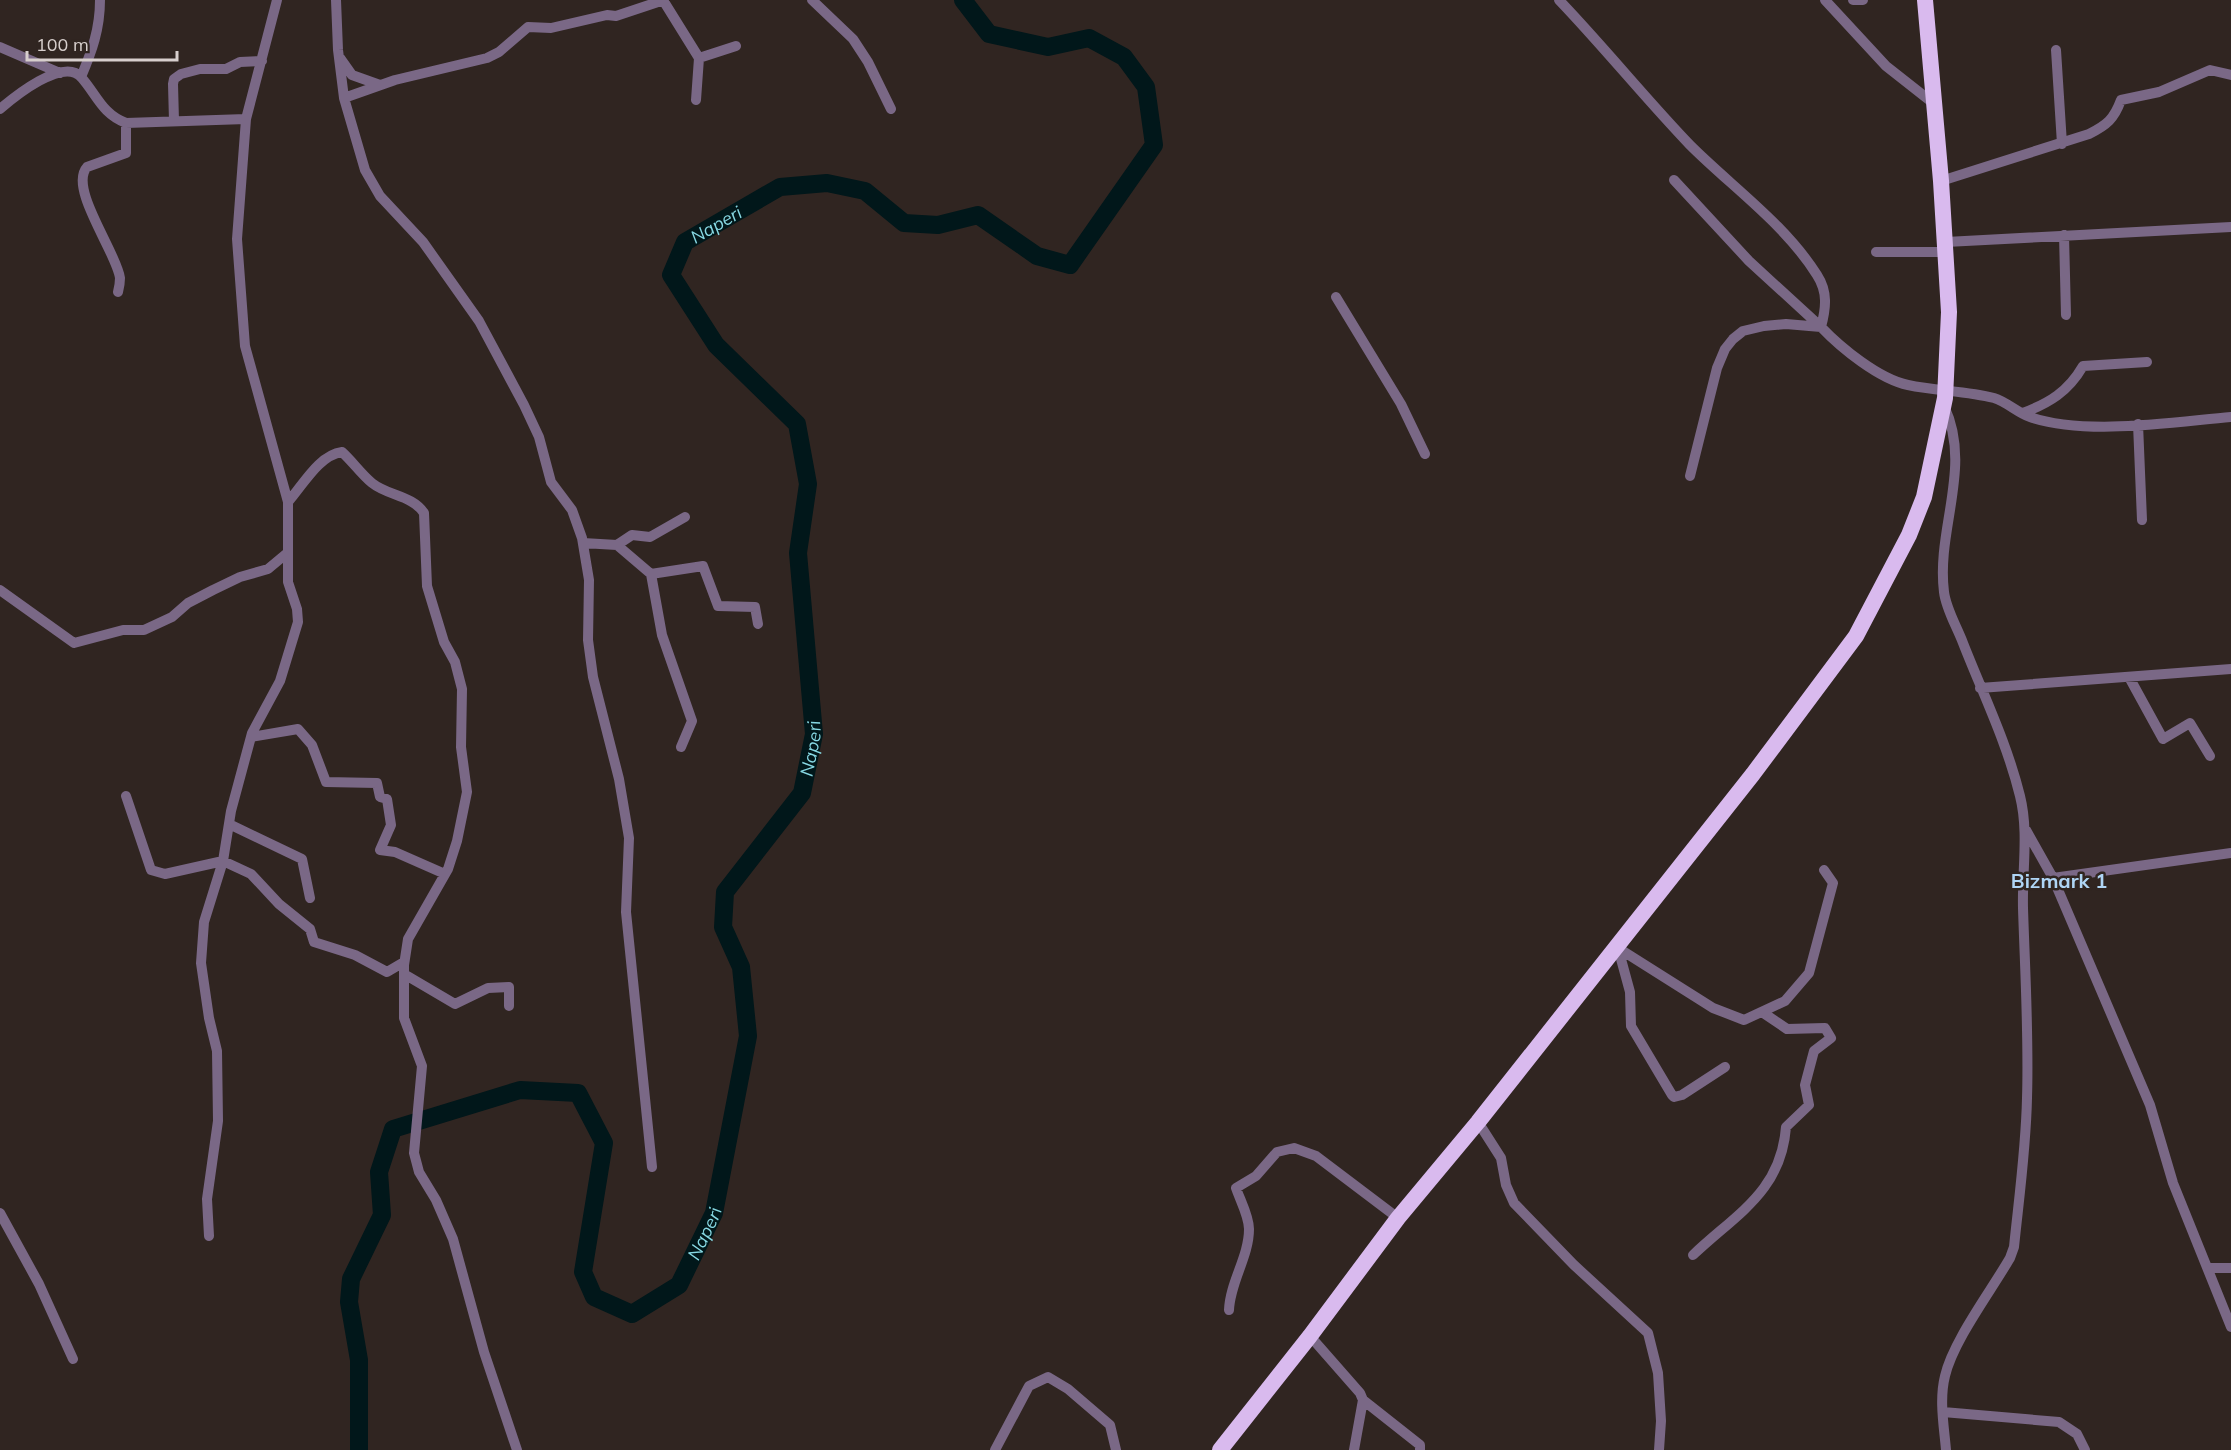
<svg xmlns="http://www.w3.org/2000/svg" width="2231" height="1450" font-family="Mulish,sans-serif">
  <rect width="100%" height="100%" fill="#302521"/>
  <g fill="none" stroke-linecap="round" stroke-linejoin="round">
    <path stroke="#01171a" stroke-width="18" id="s1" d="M359,1450V1360L349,1302L351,1279L382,1215L379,1172L393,1129L520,1090L578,1093L604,1143L583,1272L594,1297L632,1314L679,1285L714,1213L748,1036L741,967L723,927L725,892L802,793L814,734L798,553L808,484L797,424L716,345L671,275L685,242L780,187L827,183L865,191L904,223L938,225L978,215L1037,256L1070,265L1154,145L1146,87L1124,57L1089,38L1048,47L989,34L963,0"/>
    <path stroke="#7a6886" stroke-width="10" d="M336,0L338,50L344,98L365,170L380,196L423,242L479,321L524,405L539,437L551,482L572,510L582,538L589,580L588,640L593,677L619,779L629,838L626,912L652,1167
      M663,0L699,58L696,100
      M812,0L853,39L868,62L891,109
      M1559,0C1604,47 1645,98 1690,145C1732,187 1785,224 1817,275C1828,292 1826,308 1821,327C1841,348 1879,379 1908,385C1936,391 1966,391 1994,398C2007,402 2018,413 2030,417C2086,436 2173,422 2231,417
      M1825,0L1886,66L1933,103
      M1853,0H1863
      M0,47L60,73
      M2056,50L2062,144
      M340,58L352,75L380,85
      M699,58L736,46
      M81,77C92,51 100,29 100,0
      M344,98L395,80L487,58L499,52L528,27L551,28L607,15L616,16L664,0
      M0,109C14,97 63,57 81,77C97,95 102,114 126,123L246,119
      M174,121L173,84L174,79L181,74L200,69H226L240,62L262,61
      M1674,180L1749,261L1821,327
      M1941,181L2089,134C2107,125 2114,119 2121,100L2159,92L2210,70L2231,75
      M2064,235L2066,315
      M1946,242L2231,227
      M1876,252H1946
      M118,292C119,288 120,282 120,278C117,253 68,188 87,167L126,153V123
      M1336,297L1401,404L1425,454
      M1944,406C1973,467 1936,529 1944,592C1946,609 1957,627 1963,643C1983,694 2007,743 2020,796C2029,832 2022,870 2023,908C2025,972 2029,1035 2027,1098C2026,1148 2019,1198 2014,1247L2010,1258C1991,1291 1953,1341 1945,1376C1939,1400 1944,1426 1946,1450
      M2023,413C2049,403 2068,392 2083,366L2147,362
      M2138,424L2142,520
      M1690,476L1717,368L1725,349L1733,339L1743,331L1764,326L1786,324L1821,327
      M288,502C303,485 319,455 342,452C353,462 361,474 372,483C388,496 412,495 424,513L427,586L444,642L455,662L462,689L461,747L467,792L457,841L448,869L408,939L404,965V1018L422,1066L414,1153L419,1172L436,1200L453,1239L484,1352L517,1450
      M583,543L617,545L651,574L662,635L692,721L681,747
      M617,545L632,535L650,537L685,517
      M651,574L703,566L718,606L755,607L758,624
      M0,590L74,643L123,630H144L172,617L188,603L213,590L240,577L268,569L286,554
      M2129,677L2163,739L2190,723L2210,756
      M1980,688L2231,669
      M251,737L298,729L312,745L326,782L377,783L380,797L387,799L391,825L380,850L395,852L445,874
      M126,796L151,870L165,874L223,861L251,874L279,904L310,929L314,942L355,955L387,972L404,962
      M229,824L302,859L310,898
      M2026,830L2053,878L2150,1105L2173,1183L2231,1327
      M2053,878L2231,853
      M1618,948L1713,1008L1744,1020L1785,1001L1809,973L1833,883L1824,870
      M1618,948L1630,992L1631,1026L1672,1095L1674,1097L1682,1095L1725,1067
      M404,974L455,1004L488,988L509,987V1006
      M1478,1122L1501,1158L1506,1185L1514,1203L1574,1265L1648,1333L1658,1373L1661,1421L1659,1450
      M0,1213L39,1284L73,1359
      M209,1236L207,1199L218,1121L217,1051L209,1018L201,963L204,922L223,861L231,811L252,733L280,681L298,622L297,609L288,582V502L245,346L237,239L246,119L277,0
      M1693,1255C1736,1214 1781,1192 1786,1127L1809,1105L1805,1085L1814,1051L1831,1038L1825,1028L1787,1029L1762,1012
      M2209,1268H2231
      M1229,1310C1230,1282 1249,1257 1249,1229C1249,1216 1240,1200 1236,1188L1256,1176L1277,1152L1294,1148L1316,1156L1398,1218
      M1310,1336L1360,1393L1363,1400L1354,1450
      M1363,1400L1420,1445V1450
      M1943,1412L2059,1422L2077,1434L2085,1450
      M995,1450L1029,1386L1048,1377L1068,1389L1110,1425L1116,1450"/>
    <path stroke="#d9baee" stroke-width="16" d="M1220,1450L1310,1336L1398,1218L1478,1122L1753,774L1856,636L1909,535L1924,497L1945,398L1949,312L1941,181L1925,0"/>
  </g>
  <g text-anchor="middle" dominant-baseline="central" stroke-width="5" stroke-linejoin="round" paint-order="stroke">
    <g font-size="18" font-style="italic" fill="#87d8e3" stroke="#302521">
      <text stroke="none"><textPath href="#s1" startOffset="2008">Naperi</textPath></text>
      <text stroke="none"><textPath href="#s1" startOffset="1413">Naperi</textPath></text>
      <text stroke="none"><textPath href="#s1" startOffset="891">Naperi</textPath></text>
    </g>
    <g font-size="20" font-weight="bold" fill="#afd5f5" stroke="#302521">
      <text x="2059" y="880">Bizmark 1</text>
    </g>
  </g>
  <path d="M27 51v9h150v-9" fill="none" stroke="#d7cfcd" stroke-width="3"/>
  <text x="36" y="51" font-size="18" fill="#d7cfcd" stroke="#302521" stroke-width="4.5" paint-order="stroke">100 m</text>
</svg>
